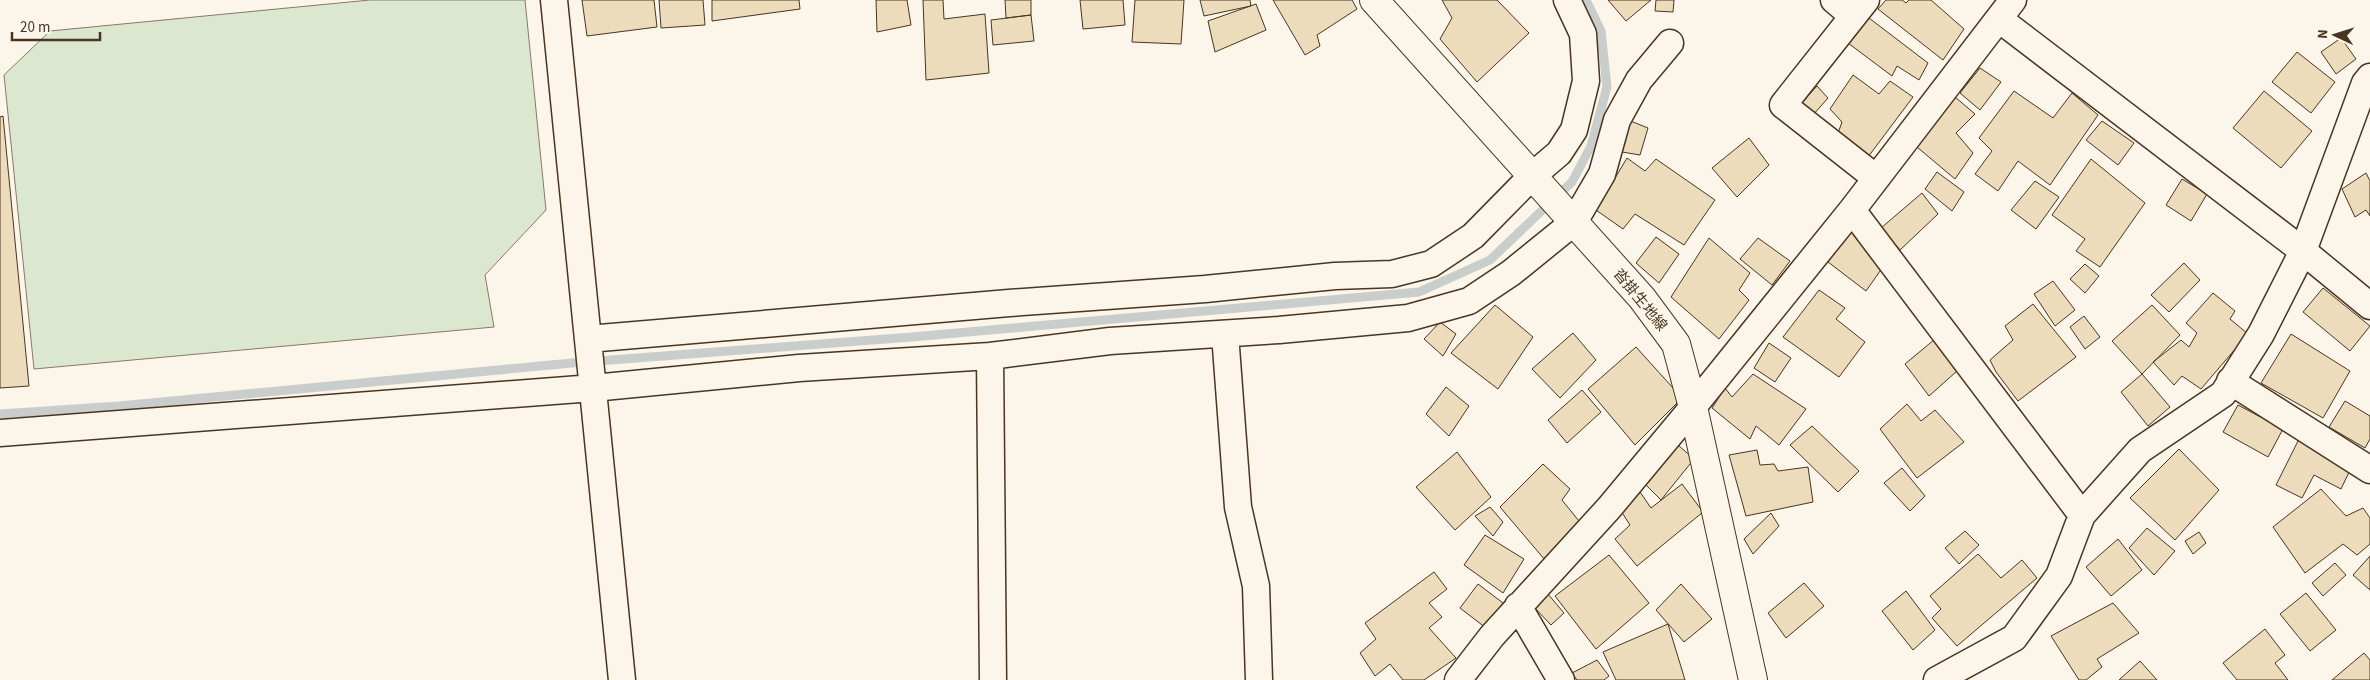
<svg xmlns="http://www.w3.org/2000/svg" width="2370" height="680" font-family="'Source Sans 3','Noto Sans JP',sans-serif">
  <rect width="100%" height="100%" fill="#fbf6e9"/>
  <path fill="#dce7d0" stroke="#887966" d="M370,0H525L546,210L485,275L494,327L34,369L4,75L50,31Z"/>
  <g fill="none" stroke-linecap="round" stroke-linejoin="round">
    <path stroke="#c9cecd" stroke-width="9" d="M0,414L119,406L572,363L912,337L1419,292L1490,260L1572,182L1591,146L1607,87L1601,31L1586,0"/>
  </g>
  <path fill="#ecdcbc" stroke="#4a3520" d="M582,0H654L657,27L587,36Z
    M659,0H703L705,25L661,28Z
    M712,0H799L800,9L712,21Z
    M876,0H907L911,25L877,32Z
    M923,0H943L944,19L985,14L989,73L926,80Z
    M1005,0H1031V15L1006,18Z
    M1080,0H1123L1125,25L1083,29Z
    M1135,0H1184L1181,44L1132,42Z
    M1200,0H1250L1251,6L1204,16Z
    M1273,0H1352L1357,9L1317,35L1320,46L1305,55Z
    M1442,0H1497L1529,33L1477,82L1440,39L1452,18Z
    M1608,0H1651L1626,21Z
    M1656,0H1674L1673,12L1655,11Z
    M1886,0H1902L1906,3L1909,0H1931L1964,29L1943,60L1878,9Z
    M1256,4L1266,30L1215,52L1208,21Z
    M1031,15L1034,41L993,45L991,20Z
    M1869,18L1928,63L1919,80L1897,66L1892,76L1848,43Z
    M2341,38L2356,59L2336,74L2321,52Z
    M2297,52L2335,82L2311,113L2272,82Z
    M1980,68L2001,82L1980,110L1960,93Z
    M1853,75L1879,94L1890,81L1913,97L1868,157L1837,136L1842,122L1830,109Z
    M1817,86L1828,98L1812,116L1799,106Z
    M2014,91L2053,118L2072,93L2098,115L2050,185L2018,161L1998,191L1975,174L1992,151L1979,138Z
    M2264,91L2312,131L2281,168L2233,128Z
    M1955,97L1975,114L1956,133L1973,153L1955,179L1917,147Z
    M3,116L29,386L0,388V117Z
    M1628,120L1648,128L1640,155L1616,151Z
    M2102,121L2134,143L2118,165L2086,140Z
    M1749,138L1769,165L1737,197L1712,168Z
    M1627,158L1645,171L1656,159L1715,200L1684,245L1635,214L1623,229L1596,210Z
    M2091,159L2145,203L2100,267L2076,251L2085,239L2052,215Z
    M1937,172L1964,192L1952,211L1925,189Z
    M2366,173L2370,181V216L2366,210L2355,217L2342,189Z
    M2182,179L2207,194L2191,221L2166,205Z
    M2035,181L2059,197L2036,229L2011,210Z
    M1922,193L1938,214L1900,250L1881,228Z
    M1850,231L1885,264L1866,291L1828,262Z
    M1656,237L1679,254L1659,283L1636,263Z
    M1709,238L1750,273L1739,290L1749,300L1719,339L1671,297Z
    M1758,238L1790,261L1772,285L1740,259Z
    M2184,263L2200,280L2169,312L2151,295Z
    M2085,264L2099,276L2085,293L2070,279Z
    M2053,281L2075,310L2055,326L2034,294Z
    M2323,288L2370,326L2350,351L2303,312Z
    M1819,290L1845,308L1836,319L1865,342L1839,377L1783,337Z
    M2213,293L2235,311L2230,319L2248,334L2201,389L2182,376L2174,385L2153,362L2181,340L2189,347L2197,333L2186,323Z
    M2033,304L2076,357L2018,401L1996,372L1990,360L2013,340L2005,326Z
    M1495,305L1533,337L1498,389L1451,353Z
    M2152,305L2180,335L2142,374L2112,341Z
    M2084,316L2100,337L2085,349L2070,327Z
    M1440,322L1456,334L1443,356L1424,339Z
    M1573,333L1596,360L1560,398L1532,369Z
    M2291,334L2350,371L2323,418L2261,383Z
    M1935,339L1957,371L1929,396L1905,364Z
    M1769,343L1791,358L1775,382L1754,368Z
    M1636,347L1682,398L1635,445L1588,389Z
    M1753,374L1806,409L1779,445L1756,426L1750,439L1712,408L1725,388L1732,397Z
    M2142,374L2170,407L2148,426L2121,392Z
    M1446,387L1469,406L1449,436L1426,414Z
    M1582,390L1601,412L1567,443L1548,420Z
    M2345,401L2370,416V439L2365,448L2329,427Z
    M1907,404L1921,421L1935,410L1964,442L1917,478L1880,429Z
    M2238,405L2283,429L2268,457L2223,432Z
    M1812,426L1859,471L1838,492L1790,445Z
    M2299,439L2352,466L2341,489L2314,475L2302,498L2276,485Z
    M1678,445L1694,459L1661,500L1644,483Z
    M2179,449L2219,490L2175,540L2130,498Z
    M1757,450L1760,465L1774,464L1778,471L1808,467L1813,502L1746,516L1729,455Z
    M1457,452L1491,497L1455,530L1416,487Z
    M1543,464L1570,489L1562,500L1579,521L1545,560L1500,507Z
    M1902,468L1925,496L1910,511L1884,483Z
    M1682,484L1703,512L1637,566L1615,539L1630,525L1619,508L1638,489L1651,508Z
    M2321,489L2346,516L2363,508L2370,518V544L2357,555L2343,544L2305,573L2273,527Z
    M1490,507L1503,522L1493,536L1475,516Z
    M1771,513L1779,526L1753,554L1744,539Z
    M2147,528L2175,551L2154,575L2129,548Z
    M1965,531L1979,545L1959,564L1945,548Z
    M2199,532L2206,543L2193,554L2185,541Z
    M1485,535L1524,559L1503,593L1464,565Z
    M2118,539L2142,570L2111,596L2086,567Z
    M1978,554L2001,578L2022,560L2037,578L1957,646L1932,618L1941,609L1930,596Z
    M1609,555L1649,603L1596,649L1555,596Z
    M2370,556V590L2353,575Z
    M2335,563L2346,575L2323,596L2312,583Z
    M1434,572L1447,589L1429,603L1442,617L1429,628L1456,658L1424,680H1403L1390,664L1375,676L1360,653L1376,639L1365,623Z
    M1804,583L1824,606L1786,638L1768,613Z
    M1478,584L1503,603L1486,628L1460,608Z
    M1681,584L1712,619L1684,642L1656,610Z
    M1906,591L1935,630L1913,650L1882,611Z
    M1547,593L1564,613L1551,625L1533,606Z
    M2306,593L2336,630L2310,651L2280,614Z
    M2113,603L2139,633L2097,659L2102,667L2086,680H2079L2051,636Z
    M1668,624L1685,680H1616L1603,652Z
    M2265,629L2285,655L2275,663L2288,680H2237L2223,663Z
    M2364,653L2370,660V680H2332Z
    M1597,660L1609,676L1604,680H1577L1572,673Z
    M2140,661L2157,680H2119Z"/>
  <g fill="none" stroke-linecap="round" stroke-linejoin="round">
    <defs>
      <path id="minor" d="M554,0L622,680
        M1834,0L1853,16
        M1866,0L1783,105L1876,178
        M1999,19L2303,251L2370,306
        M1852,210L2082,515
        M1225,334L1238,507L1256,586L1259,680
        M588,339L1009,303L1205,289L1335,276L1392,274L1431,264L1473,236L1532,176L1559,153L1574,130L1586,81L1583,34L1567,0
        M990,356L993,680
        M2230,381L2370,470
        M0,433L593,388L799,368L990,356L1110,341L1279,330L1408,318L1469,301L1511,273L1574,222L1602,174L1617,120L1639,80L1670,43
        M1518,606L1561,680
        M1458,680L1492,636L1609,508L1693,407L1852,210L2013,0
        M1937,680L2014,638L2059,576L2082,515L2140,450L2223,394L2261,334L2303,251L2365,83L2370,77"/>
      <path id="secondary" d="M1374,0L1642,298L1676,344L1693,407L1753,680"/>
    </defs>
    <use href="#minor" stroke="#4a3520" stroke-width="29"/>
    <use href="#secondary" stroke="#4a3520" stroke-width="30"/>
    <use href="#minor" stroke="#fbf6e9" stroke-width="26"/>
    <use href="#secondary" stroke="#fbf6e9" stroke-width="28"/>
  </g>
  <g text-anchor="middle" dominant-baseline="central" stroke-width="4" stroke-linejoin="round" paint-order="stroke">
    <g font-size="15" fill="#4a3520" stroke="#fbf6e9">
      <text transform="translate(1640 300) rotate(51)">沓掛生地線</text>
    </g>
  </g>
  <g transform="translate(2335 35) rotate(274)" stroke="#fbf6e9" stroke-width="4" paint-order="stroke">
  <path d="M0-4L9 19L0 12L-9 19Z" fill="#4a3520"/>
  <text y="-8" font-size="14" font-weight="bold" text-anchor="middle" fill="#4a3520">N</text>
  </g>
  <path d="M12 32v8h88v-8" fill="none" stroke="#4a3520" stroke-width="2.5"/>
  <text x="20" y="32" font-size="15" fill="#4a3520" stroke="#fbf6e9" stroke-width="4" paint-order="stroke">20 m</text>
</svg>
